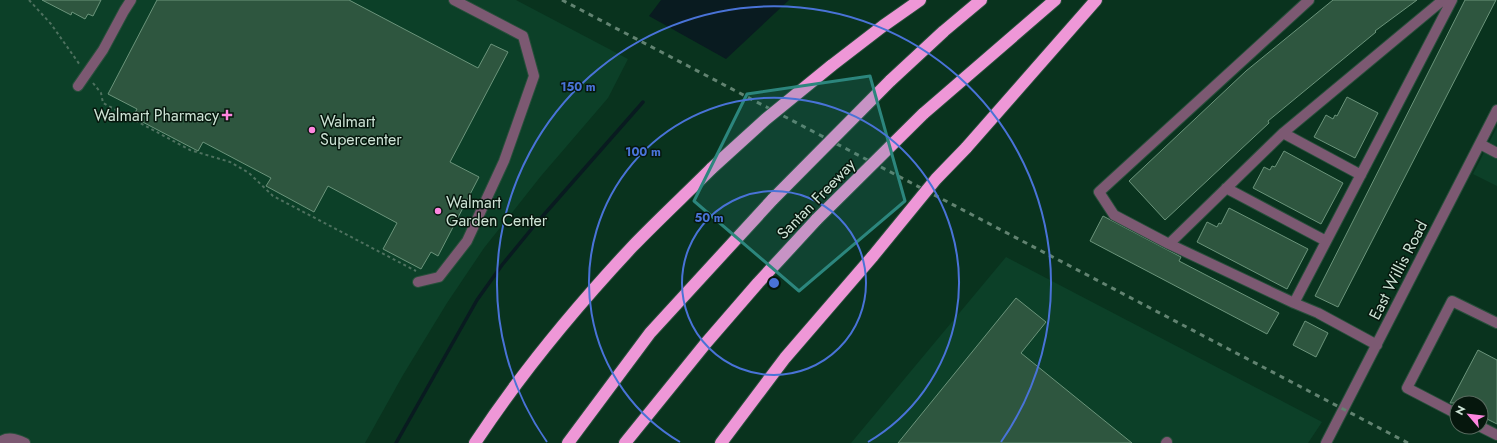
<svg xmlns="http://www.w3.org/2000/svg" width="1497" height="443" font-family="Jost,sans-serif">
  <rect width="100%" height="100%" fill="#09331e"/>
  <path fill="#0c4028" d="M0,0H516L628,59L608,98L541,176L484,248L447,303L403,375L365,443H0Z
    M1497,127V186L1473,174Z
    M1006,257L1322,422L1308,443H851Z"/>
  <path fill="#091b20" d="M661,0H789L726,59L649,16Z"/>
  <g fill="none" stroke-linecap="round" stroke-linejoin="round">
    <path stroke="#091b20" stroke-width="3.5" d="M396,443L477,300L502,265L534,226L643,102"/>
  </g>
  <path fill="#2e563f" stroke="#6b947b" d="M42,0H101L93,16L88,14L85,19L72,12L71,15Z
    M157,0H349L478,68L491,44L508,52L450,162L479,177L438,256L431,252L421,269L383,249L397,223L328,186L314,212L266,186L271,178L203,142L198,151L133,117L137,109L108,94Z
    M1333,0H1417L1375,31L1376,32L1268,121L1269,123L1165,220L1129,181L1246,71Z
    M1465,0H1496L1338,307L1315,296Z
    M1347,97L1378,113L1355,158L1314,137L1326,115L1333,119L1335,115L1337,116Z
    M1284,151L1343,183L1321,224L1253,188L1264,167L1270,170L1272,166L1275,167Z
    M1229,208L1308,249L1287,289L1197,242L1207,222L1217,227L1219,223L1221,224Z
    M1103,216L1181,257L1179,261L1279,313L1267,334L1090,241Z
    M1016,298L1046,322L1021,353L1132,443H898Z
    M1305,321L1328,333L1316,357L1293,345Z
    M1478,350L1497,360V424L1481,416V403H1450Z"/>
  <g fill="none" stroke-linecap="round" stroke-linejoin="round">
    <defs>
      <path id="minor" d="M1309,0L1099,192L1114,215L1169,244L1294,303L1452,0
        M78,86L103,50L124,11L131,0
        M1283,133L1361,175
        M1480,144L1497,153
        M1226,188L1326,241
        M1169,244L1283,133L1443,0
        M418,282L439,277L467,241L504,161L534,76L523,36L454,0
        M1294,303L1318,313L1377,345
        M1457,414L1407,388L1452,301L1497,323
        M1481,427L1497,435
        M0,442C8,436 16,439 25,443
        M1166,443L1167,442
        M1326,443L1497,110"/>
      <path id="highway" d="M831,66L883,26L920,0
        M890,81L944,31L981,0
        M923,114L1055,0
        M966,148L1096,0
        M475,443C521,373 575,308 632,247C658,220 686,194 712,168
        M568,443L650,333L773,199
        M625,443L706,343L758,283L817,219
        M721,443L785,358L873,256"/>
    </defs>
    <use href="#minor" stroke="#284f3b" stroke-width="12"/>
    <use href="#highway" stroke="#284f3b" stroke-width="14"/>
    <path stroke="#4e715f" stroke-width="2" stroke-dasharray="3 3" stroke-linecap="butt" d="M29,0L51,24L80,65
      M93,83L101,93L103,103L190,150L230,162L249,173L273,196L416,271"/>
    <use href="#minor" stroke="#7c5972" stroke-width="10"/>
    <use href="#highway" stroke="#ee97d7" stroke-width="12"/>
    <path stroke="#628371" stroke-width="3" stroke-dasharray="5 5" stroke-linecap="butt" d="M562,0L1408,443"/>
    <defs>
      <path id="highway-bridge" d="M712,168L766,119L831,66
        M773,199L890,81
        M817,219L923,114
        M873,256L936,179L966,148"/>
    </defs>
    <use href="#highway-bridge" stroke="#284f3b" stroke-width="14" stroke-linecap="butt"/>
    <use href="#highway-bridge" stroke="#ee97d7" stroke-width="12"/>
  </g>
  <path fill="#2c867d" fill-opacity="0.2" stroke="#2c867d" stroke-width="3" stroke-linejoin="round" d="M870,76L905,201L799,291L694,201L747,94Z"/>
  <g fill="none" stroke="#4973d7" stroke-width="2">
    <circle cx="774" cy="283" r="92"/>
    <path d="M680 442A185 185 0 1 1 868 442"/>
    <path d="M547 442A277 277 0 1 1 1001 442"/>
  </g>
  <g fill="#fe86e0" stroke="#06170d" stroke-width="1.5">
    <path d="M225 109h4v4h4v4h-4v4h-4v-4h-4v-4h4z"/>
    <circle cx="312" cy="130" r="4"/>
    <circle cx="438" cy="211" r="4"/>
  </g>
  <g text-anchor="middle" dominant-baseline="central" stroke-width="3" stroke-linejoin="round" paint-order="stroke">
    <g font-size="16" fill="#cde3d5" stroke="#06170d" text-anchor="start">
      <text x="219" y="115" text-anchor="end">Walmart Pharmacy</text>
      <text x="320" y="121">Walmart<tspan x="320" dy="18">Supercenter</tspan></text>
      <text x="446" y="202">Walmart<tspan x="446" dy="18">Garden Center</tspan></text>
    </g>
    <g font-size="16" fill="#cde3d5" stroke="#06170d">
      <text transform="translate(816 199) rotate(-46)">Santan Freeway</text>
      <text transform="translate(1398 270) rotate(-63)">East Willis Road</text>
    </g>
  </g>
  <circle cx="774" cy="283" r="6" fill="#4973d7" stroke="#06170d" stroke-width="2"/>
  <g font-size="12" text-anchor="middle" font-weight="bold" fill="#4973d7" stroke="#06170d" stroke-width="3" stroke-linejoin="round" paint-order="stroke">
    <text x="578" y="91">150 m</text>
    <text x="643" y="156">100 m</text>
    <text x="709" y="222">50 m</text>
  </g>
  <g transform="translate(1469 415) rotate(298)"><circle r="19" fill="#06170d" stroke="#56695d"/>
  <path d="M0-3L7 15L0 10L-7 15Z" fill="#fe86e0"/>
  <text y="-6" font-size="11" font-weight="bold" text-anchor="middle" fill="#cde3d5">N</text>
  </g>
</svg>
